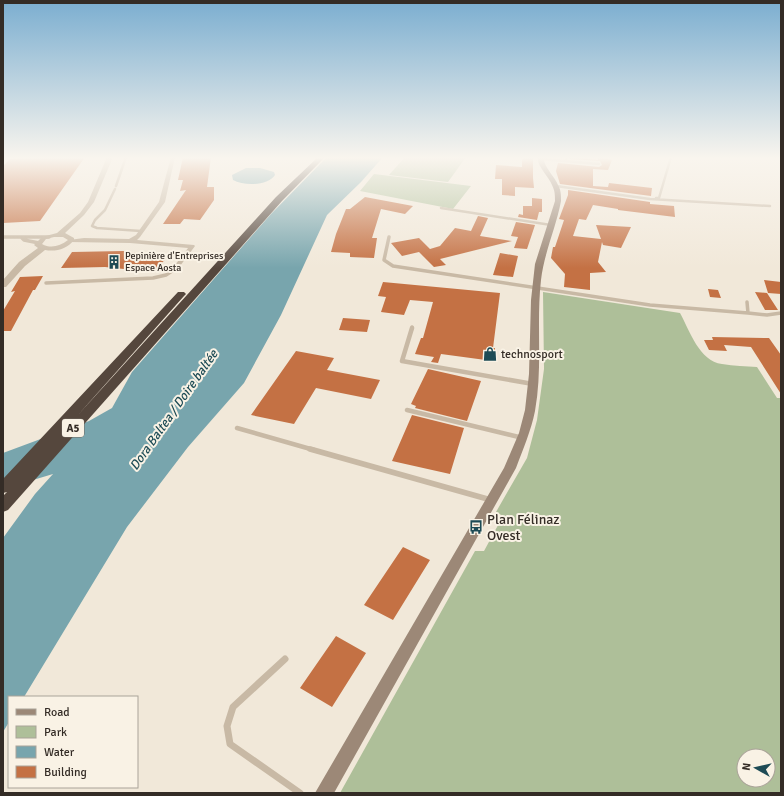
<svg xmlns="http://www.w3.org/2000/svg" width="784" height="796" font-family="Signika,sans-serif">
  <rect width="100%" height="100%" fill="#f1e8d9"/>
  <path fill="#aebf99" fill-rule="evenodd" d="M405,157H466L448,182L389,175Z
    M374,174L471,186L453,209L360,191Z
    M543,292L680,313C690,331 699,361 722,364C734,366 746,366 757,367L777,398H781V793H340L475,551H484L503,516L496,512L527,458L537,420L544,369ZM744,756H768V780H744Z"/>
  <path fill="#78a5ad" d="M327,157H383L361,182L327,215L281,315L244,383L188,447L127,527L24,697H9V722L3,732V538L35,494L53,474L3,489V453L89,421L112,408L132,372L271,214Z
    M246,168H260L274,172L275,175C268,186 244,186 233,180L232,175Z"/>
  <path fill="#c47144" d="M66,157H85L40,221L3,223V166L10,159Z
    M183,157H211L207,187H214V200L200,220L184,219L180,224H163L186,190L180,191L183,180H178Z
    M523,157H533V178L534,188L515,187V196L502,195V179H495L496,165L522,167V159L523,160Z
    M570,157L598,160V157L612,160L608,170L593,169V186L608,187L609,183L652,188L651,196L560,184L556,171L558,163L599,167L602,165L600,161L569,159Z
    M568,190L650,202V204L674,206L675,217L618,210V209L593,205L586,220L579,219L573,236L601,239L596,225L631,227L621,248L603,245L602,242L598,262L606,272L590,273V290L564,287L565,274L551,258L553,247H555L564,220L559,219L568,195Z
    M365,197L413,206L405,214L381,209L372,238H377L374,258L350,257V253L331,252L336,234L346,209H350Z
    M532,198L542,199V212H539L537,220L518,217L519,214L523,215V206H532Z
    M478,216L488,218L480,236L512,241L440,259L446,265L434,267L419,252L402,256L391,243L419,238L430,249L440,246L455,228L471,231Z
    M516,222L535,225L527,249L514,248L518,237L511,236Z
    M123,251L168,257L152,272L105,267L61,268L72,252Z
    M500,253L518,256L513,277L493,275Z
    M43,276L35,290H33L11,331H3V311L15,291L11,292L20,277Z
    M764,280L781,282V294L768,293Z
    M383,282L500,293L493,348H495L493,361L441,354L438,363L431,362L434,357L415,354L421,338H423L433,302L410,300L404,315L381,312L386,297L378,296Z
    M708,289L718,290L721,298L710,297Z
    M755,292L767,293L778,310H765Z
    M343,318L370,320L367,332L339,330Z
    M712,337L769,338L781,355V394L751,347L724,345L727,351L709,350L704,340H713Z
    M296,351L334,358L327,370L380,380L371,399L316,388L294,424L251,415Z
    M428,369L481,381L467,421L415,408L416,406L411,404Z
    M412,415L464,428L450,474L392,461Z
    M403,547L430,560L393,620L364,605Z
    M336,636L366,653L332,707L300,688Z"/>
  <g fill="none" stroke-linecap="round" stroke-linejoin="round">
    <path stroke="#c8b9a5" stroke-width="2.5" d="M612,157H617
      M540,159L565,161L567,157
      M565,161L599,164
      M116,186L126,157
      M556,186L650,199L770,206
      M115,189L105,210L95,220L92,226L97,228L141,231
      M656,198H659L671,157
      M441,208L551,225"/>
    <path stroke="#c8b9a5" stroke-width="3.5" d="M3,237H49
      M389,237L384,260L393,266L650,305L748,313L747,302
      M22,238L24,240L39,243
      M46,283L153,278L166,275L175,269
      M748,313L767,315L781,313
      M412,329V327"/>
    <path stroke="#c8b9a5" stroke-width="4.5" d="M412,328L402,361L533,384
      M407,410L523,438
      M237,428L314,450"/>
    <path stroke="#c8b9a5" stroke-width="5.5" d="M310,449L491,500"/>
    <path stroke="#c8b9a5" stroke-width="7" d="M285,659L233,707L227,726L230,744L300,793"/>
    <path fill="#c8b9a5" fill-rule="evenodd" d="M171,157H175L165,202L140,237L137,240L194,245L195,246L177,270H173L172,269L188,248L130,243L69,242V240L84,238L129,239L136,235L159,202Z"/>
    <path fill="#c8b9a5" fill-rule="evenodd" d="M107,157H113L94,202L84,215L65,233L74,238V240C67,249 56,252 45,250L25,266L6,287H3V280L19,262L38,248L34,245L42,237L57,233L80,213L88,202ZM54,237H63L68,240C60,246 51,249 42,244L46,239Z"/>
    <path fill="#9c8877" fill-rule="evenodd" d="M538,157H544C542,165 555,177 558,185C561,190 561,195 561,201C556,228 544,253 541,280C536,324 543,367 535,411C531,431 523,449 516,468L334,793H315L504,468L519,433L525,410L529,374L531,300L535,264L555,201C555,195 555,191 552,185C549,177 536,165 538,157Z"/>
    <path fill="#55473d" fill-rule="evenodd" d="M318,157H325L282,201L8,510L3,512V496L7,492L3,493V479L178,292H184L186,294L184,296L77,416L276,197Z"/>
  </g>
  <linearGradient id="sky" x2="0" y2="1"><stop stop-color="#7baed0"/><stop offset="0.59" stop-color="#f9f5ee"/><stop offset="1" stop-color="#f9f5ee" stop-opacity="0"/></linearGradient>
  <rect width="784" height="268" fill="url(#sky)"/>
  <defs>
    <symbol id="building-bare" viewBox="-9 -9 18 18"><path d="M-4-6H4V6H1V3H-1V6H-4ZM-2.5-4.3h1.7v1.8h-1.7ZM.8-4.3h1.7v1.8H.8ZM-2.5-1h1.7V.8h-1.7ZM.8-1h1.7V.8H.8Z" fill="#1d4b55" stroke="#f9f2e5" stroke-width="2.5" paint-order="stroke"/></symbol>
    <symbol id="shop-bare" viewBox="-9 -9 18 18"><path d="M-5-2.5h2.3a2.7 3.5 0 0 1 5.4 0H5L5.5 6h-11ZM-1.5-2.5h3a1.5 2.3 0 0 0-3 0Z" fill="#1d4b55" stroke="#f9f2e5" stroke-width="2.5" paint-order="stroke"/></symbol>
    <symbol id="bus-bare" viewBox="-9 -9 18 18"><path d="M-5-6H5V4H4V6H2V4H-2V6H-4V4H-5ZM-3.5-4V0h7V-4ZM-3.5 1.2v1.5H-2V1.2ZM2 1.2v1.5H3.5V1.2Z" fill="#1d4b55" stroke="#f9f2e5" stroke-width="2.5" paint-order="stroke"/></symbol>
  </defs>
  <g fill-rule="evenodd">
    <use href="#building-bare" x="104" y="252" width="20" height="20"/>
    <use href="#shop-bare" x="480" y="344" width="20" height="20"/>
    <use href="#bus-bare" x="466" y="517" width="20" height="20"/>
  </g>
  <g text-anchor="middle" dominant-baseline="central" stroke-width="4" stroke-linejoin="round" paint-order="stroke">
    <g font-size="10" fill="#342c26" stroke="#f9f2e5" text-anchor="start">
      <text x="125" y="256">Pepinière d'Entreprises<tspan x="125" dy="12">Espace Aosta</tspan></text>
    </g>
    <rect fill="#f9f2e5" stroke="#6f675f" stroke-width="1" x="62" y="419" width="22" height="18" rx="3"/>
    <g font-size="11" font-weight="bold" fill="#342c26">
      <text x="73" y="428">A5</text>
    </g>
    <g font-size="12" fill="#342c26" stroke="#f9f2e5" text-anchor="start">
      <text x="501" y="354">technosport</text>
    </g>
    <g font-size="13" font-style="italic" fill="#1d4b55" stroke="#f9f2e5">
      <text transform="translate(174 410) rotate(-55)">Dora Baltea / Doire baltée</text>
    </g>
    <g font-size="14" fill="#342c26" stroke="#f9f2e5" text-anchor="start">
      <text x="487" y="519">Plan Félinaz<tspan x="487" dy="16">Ovest</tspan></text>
    </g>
  </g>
  <rect width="784" height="796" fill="none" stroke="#342c26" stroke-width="8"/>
  <rect x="8" y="696" width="130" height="92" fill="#f9f2e5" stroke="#aaa399"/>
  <rect x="16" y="709" width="20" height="6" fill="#9c8877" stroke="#aaa399"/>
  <text x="44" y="716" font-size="12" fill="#342c26">Road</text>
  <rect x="16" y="726" width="20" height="12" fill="#aebf99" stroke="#aaa399"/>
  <text x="44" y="736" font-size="12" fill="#342c26">Park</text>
  <rect x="16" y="746" width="20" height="12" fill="#78a5ad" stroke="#aaa399"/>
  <text x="44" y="756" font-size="12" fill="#342c26">Water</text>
  <rect x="16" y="766" width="20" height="12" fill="#c47144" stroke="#aaa399"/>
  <text x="44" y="776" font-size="12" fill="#342c26">Building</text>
  <g transform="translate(756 768) rotate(278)"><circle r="19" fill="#f9f2e5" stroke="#aaa399"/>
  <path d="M0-3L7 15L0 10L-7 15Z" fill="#1d4b55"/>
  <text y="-6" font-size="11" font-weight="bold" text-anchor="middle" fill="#342c26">N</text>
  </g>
</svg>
